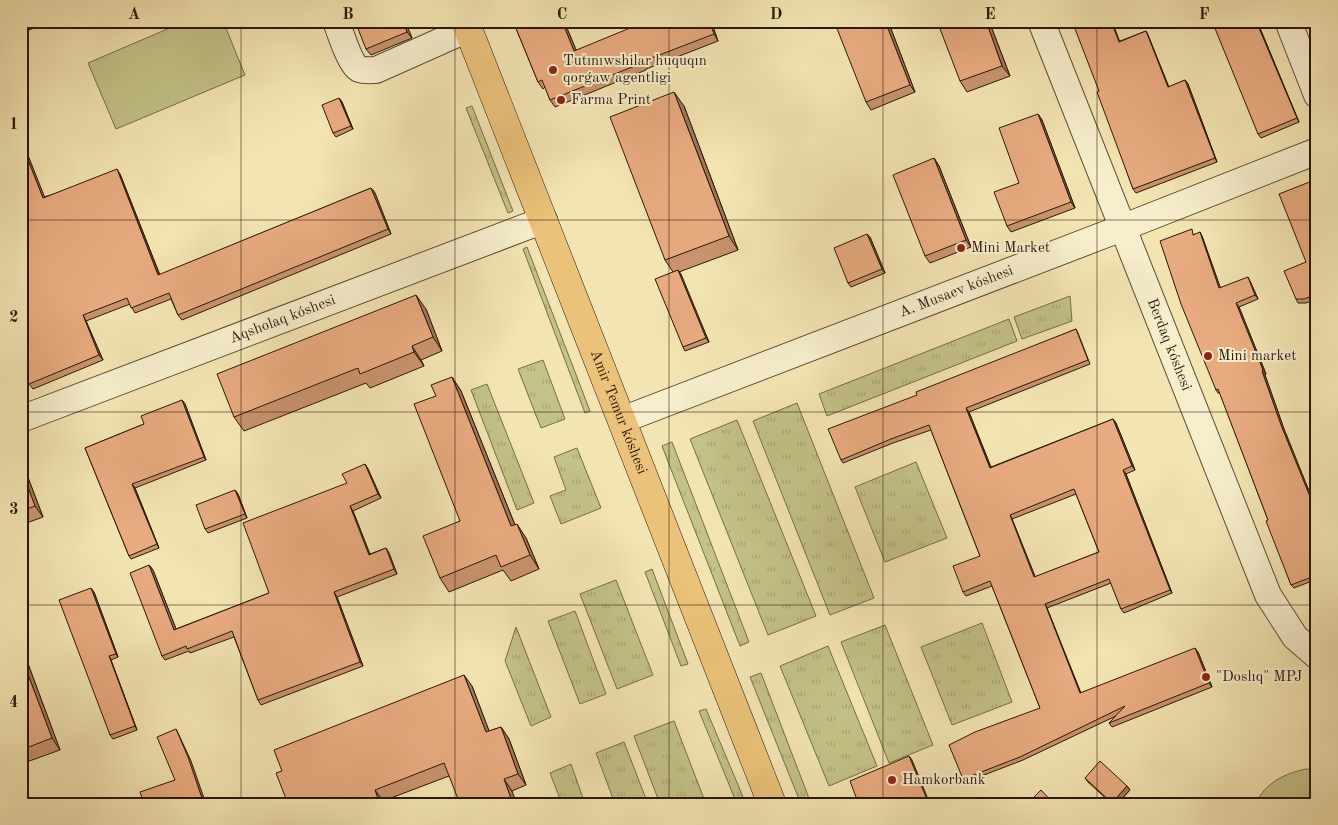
<svg xmlns="http://www.w3.org/2000/svg" width="1338" height="825" font-family="'Old Standard TT',serif">
  <defs>
    <pattern id="grass-tufts" width="24" height="20" patternUnits="userSpaceOnUse" patternTransform="scale(1.25)"><rect width="24" height="20" fill="#c3c287"/><path d="M3 7l-1-3M5 7V3M7 7l1-3M15 17l-1-3M17 17v-4M19 17l1-3" fill="none" stroke="#a8a673"/></pattern>
  </defs>
  <rect width="100%" height="100%" fill="#f3e5b2"/>
  <filter id="stains"><feTurbulence type="fractalNoise" baseFrequency=".004" numOctaves="4"/><feColorMatrix values="0 0 0 0 .2 0 0 0 0 .09 0 0 0 0 .02 0 0 0 .5 -.17"/></filter>
  <radialGradient id="worn" r=".72"><stop offset=".6" stop-color="#630" stop-opacity="0"/><stop offset="1" stop-color="#630" stop-opacity=".3"/></radialGradient>
  <path fill="url(#grass-tufts)" stroke="#776c48" d="M472,106L513,211L508,213L466,108Z
    M527,247L590,411L585,413L523,249Z
    M1070,296L1072,321L1022,339L1014,317Z
    M1009,319L1017,341L827,416L819,394Z
    M543,360L565,419L541,428L518,369Z
    M487,384L534,503L517,510L471,390Z
    M797,403L874,598L830,615L753,421Z
    M737,420L816,616L768,635L690,439Z
    M672,442L749,642L740,646L662,446Z
    M577,448L601,508L561,524L550,496L566,490L554,457Z
    M916,462L947,538L885,562L855,487Z
    M652,569L688,664L681,666L645,572Z
    M616,580L653,675L617,689L580,594Z
    M575,611L606,694L580,704L548,621Z
    M982,623L1012,702L952,725L921,647Z
    M885,625L933,745L889,763L841,642Z
    M516,627L551,717L531,726L505,661Z
    M828,646L877,766L829,786L780,666Z
    M761,673L807,793L811,804H801L750,677Z
    M706,709L746,804H737L699,711Z
    M674,721L706,804H660L634,736Z
    M624,742L648,804H615L596,753Z
    M571,764L585,804H562L550,773Z"/>
  <path fill="#c3c287" stroke="#776c48" d="M186,21H223L245,75L116,129L88,63Z
    M1306,769L1317,770V804H1256C1264,783 1286,773 1306,769Z"/>
  <g fill="none" stroke-linecap="round" stroke-linejoin="round">
    <defs>
      <g id="minor">
        <path d="M336,21C340,32 350,64 359,69C365,71 371,70 376,70L468,29"/>
        <path id="s1" d="M1041,21L1268,595L1295,637L1317,656"/>
        <path d="M1288,21L1317,95"/>
        <path id="s2" d="M21,419L544,220"/>
        <path id="s3" d="M622,420L1109,233L1317,151"/>
      </g>
      <g id="major">
        <path id="s4" d="M465,21L772,804"/>
      </g>
    </defs>
    <use href="#minor" stroke="#5d4a34" stroke-width="28"/>
    <use href="#major" stroke="#2b170a" stroke-width="29"/>
    <use href="#minor" stroke="#f7eecd" stroke-width="26"/>
    <use href="#major" stroke="#eac279" stroke-width="28"/>
  </g>
  <path fill="#c8936d" stroke="#2b170a" fill-rule="evenodd" d="M24,21H48V23L29,30Z
    M405,21L412,38L371,55L366,49Z
    M513,21H564L576,50L711,21L718,41L646,69V70L555,107L550,100L545,87L543,89L538,82Z
    M888,21L915,92L871,110L866,102Z
    M989,21L1010,76L967,92L960,81Z
    M1257,21L1299,122L1261,138L1258,134Z
    M1146,31L1148,35L1169,87L1185,80L1188,84L1217,162L1136,193L1133,189L1099,91L1120,41Z
    M339,98L342,102L353,129L336,137L333,133Z
    M684,106L738,250L679,272L709,342L685,351L683,347L673,272L665,260Z
    M1038,114L1042,120L1075,208L1011,232L1007,226Z
    M21,138L44,197L120,174L160,275L371,188L375,193L391,234L182,320L178,315L171,299L135,313L130,304L86,321L103,360L33,389L29,384L21,366Z
    M934,158L939,166L971,247L930,263L925,256Z
    M1317,179V299L1306,303H1298L1296,299L1306,262Z
    M1194,234L1202,236L1220,288L1250,281L1258,299L1239,307L1266,374L1265,375L1284,429L1317,511V579L1294,588L1291,585L1268,520L1220,393H1218L1216,390Z
    M870,237L885,273L851,287L848,283Z
    M426,309L442,351L421,360L424,366L370,388L366,383L244,431L234,417Z
    M1076,329L1078,333L1090,364L969,412L991,467L1113,419L1116,423L1135,470L1126,474L1172,593L1124,613L1121,609L1111,583L1047,608L1081,693L1198,652L1212,687L1112,727L1109,723L1116,716L1023,760L966,782L963,779L1040,708L992,586L966,596L963,592L980,556L931,430L893,443L843,463L841,460L917,395ZM1076,494L1099,552L1035,577L1012,519Z
    M452,377L461,391L515,525L526,538L539,569L511,581L503,570L449,592L440,578L460,521L436,396Z
    M182,400L185,404L206,460L135,488L159,548L131,559L129,556L85,448L144,424Z
    M365,464L368,469L381,498L353,511L370,554L386,548L389,553L397,574L337,597L363,666L261,705L258,700L234,637L190,653L189,651L165,660L162,656L149,565L153,570L176,629L269,593L347,483Z
    M21,466L27,475L43,517L21,525Z
    M235,490L238,494L247,518L208,533L205,529Z
    M94,592L118,657L111,660L137,730L113,739L110,735Z
    M21,645L60,750L21,764Z
    M472,686L489,731L501,727L509,739L526,785L512,791L449,776L383,801L282,771Z
    M1085,778L1127,786L1130,790L1117,804H1112L1088,782Z"/>
  <path fill="#a27859" stroke="#2b170a" d="M403,21H405L412,38L407,32Z
    M562,21H564L579,57L574,51Z
    M709,21H711L718,41L714,34Z
    M885,21H888L915,92L910,85Z
    M986,21H989L1010,76L1002,66Z
    M1111,21H1112L1121,45L1119,42Z
    M1256,21H1257L1299,122L1297,118Z
    M1146,31L1148,35L1170,91L1168,87Z
    M1185,80L1188,84L1217,162L1215,158Z
    M674,92L684,106L738,250L729,236Z
    M339,98L342,102L353,129L351,126Z
    M1038,114L1042,120L1075,208L1071,202Z
    M21,138L47,203L43,198L21,142Z
    M934,158L939,166L971,247L966,240Z
    M117,169L120,174L162,281L158,275Z
    M371,188L375,193L391,234L388,229Z
    M1200,232L1202,236L1222,292L1219,288Z
    M867,234L870,237L885,273L882,269Z
    M678,270L681,274L709,342L706,338Z
    M1248,277L1250,281L1258,299L1255,295Z
    M416,295L426,309L442,351L433,337Z
    M1236,303L1239,307L1266,374L1263,370Z
    M83,315L86,321L103,360L99,355Z
    M412,346L421,360L424,366L414,352Z
    M1262,371L1265,375L1284,429L1317,511V514L1281,425Z
    M452,377L461,391L521,540L511,526Z
    M182,400L185,404L206,460L204,457Z
    M966,408L969,412L992,471L990,468Z
    M1113,419L1116,423L1135,470L1132,466Z
    M365,464L368,469L381,498L378,494Z
    M21,466L27,475L43,517L35,506L21,469Z
    M1123,470L1126,474L1172,593L1170,590Z
    M132,484L135,488L159,548L157,544Z
    M235,490L238,494L247,518L245,514Z
    M350,506L353,511L372,560L369,555Z
    M1010,515L1012,519L1037,581L1034,577Z
    M517,524L526,538L539,569L530,555Z
    M386,548L389,553L397,574L394,569Z
    M149,565L153,570L178,634L174,630Z
    M91,588L94,592L118,657L116,654Z
    M334,592L337,597L363,666L360,662Z
    M1045,604L1047,608L1082,697L1080,693Z
    M21,645L60,750L52,738L21,656Z
    M1195,648L1198,652L1212,687L1209,683Z
    M109,656L111,660L137,730L135,726Z
    M464,675L472,686L494,744L486,732Z
    M501,727L509,739L526,785L518,774Z
    M176,729L178,733L191,761L206,804H204Z
    M909,756L912,760L930,804H929Z
    M504,779L512,791L517,804H513Z
    M1127,786L1130,790L1117,804H1113L1112,803Z
    M375,790L383,801L384,804H380Z"/>
  <path fill="#e8ab7f" stroke="#2b170a" fill-rule="evenodd" d="M24,21H32L25,24Z
    M355,21H403L407,32L366,49Z
    M513,21H562L574,51L647,21H709L714,34L641,62L642,63L550,100L542,80L538,82Z
    M834,21H885L910,85L866,102Z
    M937,21H986L1002,66L960,81Z
    M1072,21H1111L1119,42L1146,31L1168,87L1185,80L1215,158L1133,189L1097,92L1099,91Z
    M1212,21H1256L1297,118L1258,134Z
    M1310,21H1317V38Z
    M674,92L729,236L665,260L610,117Z
    M339,98L351,126L333,133L322,105Z
    M1038,114L1071,202L1007,226L994,192L1019,183L999,128Z
    M21,142L43,198L117,169L158,275L371,188L388,229L178,315L169,293L131,308L127,298L83,315L99,355L29,384L21,366Z
    M934,158L966,240L925,256L893,175Z
    M1317,179V294L1304,299H1296L1284,271L1306,262L1279,194Z
    M1192,229L1193,235L1200,232L1219,288L1248,277L1255,295L1236,303L1263,370L1262,371L1281,425L1317,514V575L1291,585L1266,521L1268,520L1218,389L1216,390L1181,304L1160,241Z
    M867,234L882,269L848,283L834,248Z
    M678,270L706,338L683,347L655,279Z
    M416,295L433,337L412,346L414,352L360,374L358,368L234,417L217,374Z
    M1076,329L1088,360L966,408L990,468L1113,419L1132,466L1123,470L1170,590L1121,609L1109,579L1045,604L1080,693L1195,648L1209,683L1109,723L1125,706L1020,757L963,779L949,745L975,732L1040,708L990,581L963,592L953,566L980,556L929,425L891,439L841,460L828,429L917,395L916,392ZM1074,489L1099,552L1034,577L1010,515Z
    M452,377L511,526L517,524L530,555L501,567L496,555L440,578L423,536L460,521L414,404L436,396L431,385Z
    M182,400L204,457L132,484L157,544L129,556L85,448L144,424L141,416Z
    M365,464L378,494L350,506L369,555L386,548L394,569L334,592L360,662L258,700L232,631L187,649L186,646L162,656L130,573L149,565L174,630L269,593L243,523L347,483L342,474Z
    M21,469L35,506L21,511Z
    M235,490L245,514L205,529L196,505Z
    M91,588L116,654L109,656L135,726L110,735L59,600Z
    M21,656L52,738L21,750Z
    M464,675L486,732L501,727L518,774L504,779L513,804H460L444,763L375,790L380,804H288L276,773L282,771L274,750Z
    M176,729L188,757L204,804H144L140,792L175,780L157,737Z
    M909,756L929,804H847L846,801L856,797L850,781Z
    M1100,761L1127,786L1112,803L1085,778Z
    M1041,790L1054,804H1027Z"/>
  <path fill="none" stroke="#2b170a" stroke-width="1" stroke-opacity="0.55" d="M241,21V804M455,21V804M669,21V804M883,21V804M1097,21V804M21,220H1317M21,412H1317M21,605H1317"/>
  <g fill="#8f2418" stroke="#f7eecd" stroke-width="2">
    <circle cx="553" cy="70" r="5"/>
    <circle cx="561" cy="100" r="5"/>
    <circle cx="961" cy="248" r="5"/>
    <circle cx="1208" cy="356" r="5"/>
    <circle cx="1206" cy="677" r="5"/>
    <circle cx="892" cy="780" r="5"/>
  </g>
  <g text-anchor="middle" dominant-baseline="central" stroke-width="4" stroke-linejoin="round" paint-order="stroke">
    <g font-size="15" fill="#2b170a" stroke="#f7eecd" text-anchor="start">
      <text x="563" y="61">Tutınıwshilar huquqın<tspan x="563" dy="17">qorǵaw agentligi</tspan></text>
      <text x="571" y="100">Farma Print</text>
      <text x="971" y="248">Mini Market</text>
      <text x="1218" y="356">Mini market</text>
      <text x="1216" y="677">"Doslıq" MPJ</text>
      <text x="902" y="780">Hamkorbank</text>
    </g>
    <g font-size="15" fill="#2b170a" stroke="#f7eecd">
      <text stroke="none"><textPath href="#s3" startOffset="358">A. Musaev kóshesi</textPath></text>
      <text stroke="none"><textPath href="#s2" startOffset="280">Aqsholaq kóshesi</textPath></text>
      <text stroke="none"><textPath href="#s1" startOffset="348">Berdaq kóshesi</textPath></text>
      <text stroke="none"><textPath href="#s4" startOffset="420">Amir Temur kóshesi</textPath></text>
    </g>
  </g>
  <rect width="1338" height="825" fill="none" stroke="#f3e5b2" stroke-width="55"/>
  <rect x="28" y="28" width="1282" height="770" fill="none" stroke="#2b170a" stroke-width="2"/>
  <g font-size="16" text-anchor="middle" font-weight="bold" fill="#2b170a">
    <text x="134" y="19">A</text>
    <text x="348" y="19">B</text>
    <text x="562" y="19">C</text>
    <text x="776" y="19">D</text>
    <text x="990" y="19">E</text>
    <text x="1204" y="19">F</text>
    <text x="14" y="129">1</text>
    <text x="14" y="322">2</text>
    <text x="14" y="514">3</text>
    <text x="14" y="707">4</text>
  </g>
  <rect width="100%" height="100%" filter="url(#stains)"/>
  <rect width="100%" height="100%" fill="url(#worn)"/>
</svg>
